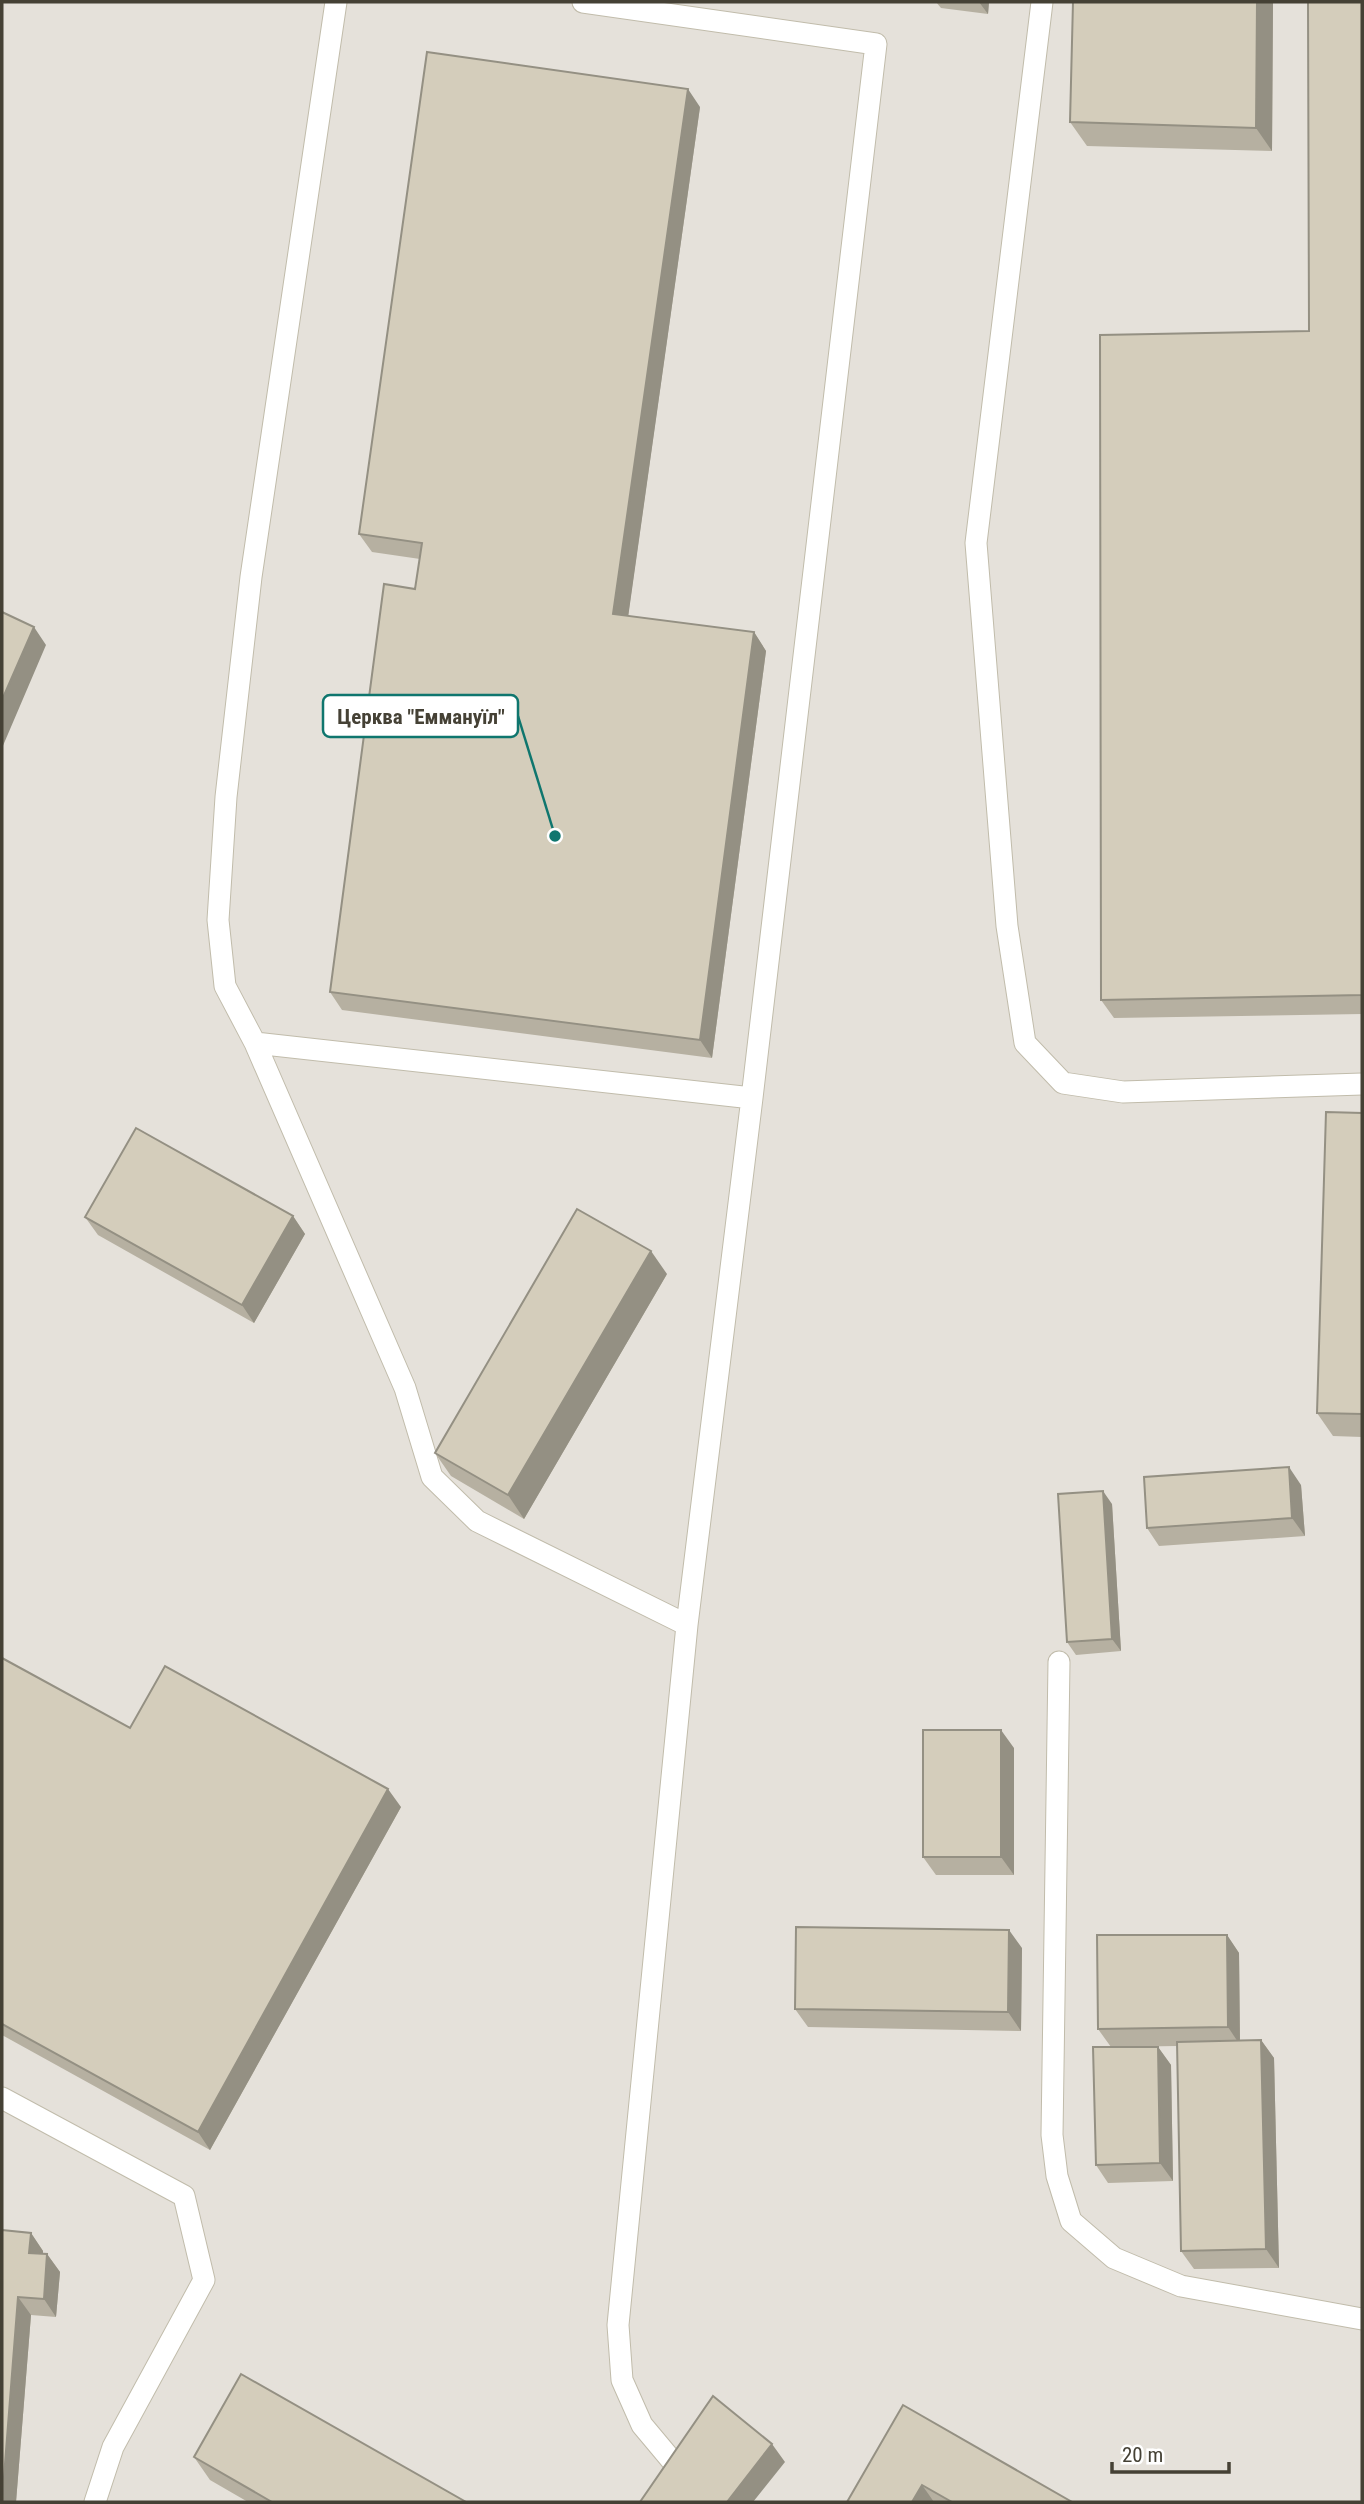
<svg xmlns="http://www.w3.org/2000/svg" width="1364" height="2504" font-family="'Roboto Condensed',sans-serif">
  <rect width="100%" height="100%" fill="#f3f0e6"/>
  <path fill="#e5e1da" d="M2,2H1362V2502H2Z"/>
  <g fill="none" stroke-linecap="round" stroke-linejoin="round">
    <defs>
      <path id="lane" d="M336,2L251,577L226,797L218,920L225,986L255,1043L405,1388L432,1477L477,1521L687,1625
        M583,2L876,44L752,1098L687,1625L618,2325L622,2380L642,2425L683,2474
        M1042,2L976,543L1007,926L1025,1043L1063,1083L1123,1092L1362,1084
        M255,1043L752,1098
        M1059,1662L1052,2135L1057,2176L1071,2221L1114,2258L1181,2286L1362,2319
        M2,2098L184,2196L204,2280L113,2447L95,2502"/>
    </defs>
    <use href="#lane" stroke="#c1bcab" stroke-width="23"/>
    <use href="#lane" stroke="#fff" stroke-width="21"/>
  </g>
  <path fill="#b6b0a1" d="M936,2H989L988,14L941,8Z
    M1073,2H1273L1272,151L1087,146L1070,122Z
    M1362,2V1014L1114,1018L1101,1000L1309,331Z
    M700,107L628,616L754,632L766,651L712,1058L342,1010L330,992L415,589L420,559L372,552L359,534Z
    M1362,1113V1437L1333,1436L1317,1413Z
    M293,1216L305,1234L254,1323L98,1235L85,1217Z
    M667,1274L524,1519L451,1476L435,1453Z
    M1301,1485L1305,1536L1159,1546L1147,1528Z
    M1112,1504L1121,1651L1076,1655L1067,1642Z
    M2,1658L130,1728L401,1807L210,2150L2,2035Z
    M1014,1748V1875H936L923,1857Z
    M1227,1935L1239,1953L1240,2041L1261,2040L1274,2058L1279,2268L1194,2269L1181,2251L1177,2046L1111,2047L1098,2029Z
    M1022,1948L1021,2031L808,2027L795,2009Z
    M1158,2047L1171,2065L1173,2181L1108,2183L1096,2165Z
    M2,2230L31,2233L43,2251V2254H47L60,2272L56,2317L31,2315L16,2502H2Z
    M903,2405L1072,2502H847Z
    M194,2457L466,2502H248L210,2480Z"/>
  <path fill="#949083" d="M979,2H989L988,14Z
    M1257,2H1273L1272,151L1256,128Z
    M688,89L700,107L626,632L613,614Z
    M34,627L46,645L2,748V700Z
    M754,632L766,651L712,1058L700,1040Z
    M293,1216L305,1234L254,1323L242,1305Z
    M651,1251L667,1274L524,1519L508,1495Z
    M1289,1467L1301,1485L1305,1536L1292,1518Z
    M1103,1491L1112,1504L1121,1651L1112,1639Z
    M1001,1730L1014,1748V1875L1001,1857Z
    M388,1789L401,1807L210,2150L198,2132Z
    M1009,1930L1022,1948L1021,2031L1008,2012Z
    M1227,1935L1239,1953L1240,2045L1228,2027Z
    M1261,2040L1274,2058L1279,2268L1266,2249Z
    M1158,2047L1171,2065L1173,2181L1160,2163Z
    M31,2233L43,2251L42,2271L29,2253Z
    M47,2254L60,2272L56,2317L44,2299Z
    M18,2297L31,2315L16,2502H2Z
    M772,2444L785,2462L753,2502H727Z
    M922,2485L934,2502H912Z"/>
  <path fill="#d4cdbb" stroke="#949083" stroke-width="2" d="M1073,2H1257L1256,128L1070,122Z
    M1308,2H1362V995L1101,1000L1100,335L1309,331Z
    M427,52L688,89L613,614L754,632L700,1040L330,992L384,584L415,589L422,543L359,534Z
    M2,612L34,627L2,700Z
    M1326,1112L1362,1113V1414L1317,1413Z
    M136,1128L293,1216L242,1305L85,1217Z
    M577,1209L651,1251L508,1495L435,1453Z
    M1289,1467L1292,1518L1147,1528L1144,1477Z
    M1103,1491L1112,1639L1067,1642L1058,1494Z
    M2,1658L130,1728L165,1666L388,1789L198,2132L2,2024Z
    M923,1730H1001V1857H923Z
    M796,1927L1009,1930L1008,2012L795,2009Z
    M1097,1935H1227L1228,2027L1098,2029Z
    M1261,2040L1266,2249L1181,2251L1177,2042Z
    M1093,2047H1158L1160,2163L1096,2165Z
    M2,2230L31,2233L29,2253L47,2254L44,2299L18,2297L2,2502Z
    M241,2374L466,2502H272L194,2457Z
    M713,2396L772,2444L727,2502H640Z
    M903,2405L1072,2502H952L922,2485L912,2502H847Z"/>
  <path fill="none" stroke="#0f766e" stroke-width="2.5" d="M555 836L518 716"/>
  <circle fill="#0f766e" stroke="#fff" stroke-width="2.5" cx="555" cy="836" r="7"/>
  <rect fill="#fff" stroke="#0f766e" stroke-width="2.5" x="323" y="695" width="195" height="42" rx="7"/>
  <g font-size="21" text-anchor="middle" font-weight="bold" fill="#454135">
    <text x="421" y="724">Церква "Еммануїл"</text>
  </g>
  <rect width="1364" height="2504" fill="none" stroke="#454135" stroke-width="7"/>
  <path d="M1112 2462v10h117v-10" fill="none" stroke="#454135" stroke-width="3.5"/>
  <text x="1122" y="2462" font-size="21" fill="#454135" stroke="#ffffff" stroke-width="5" paint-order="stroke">20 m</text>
</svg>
